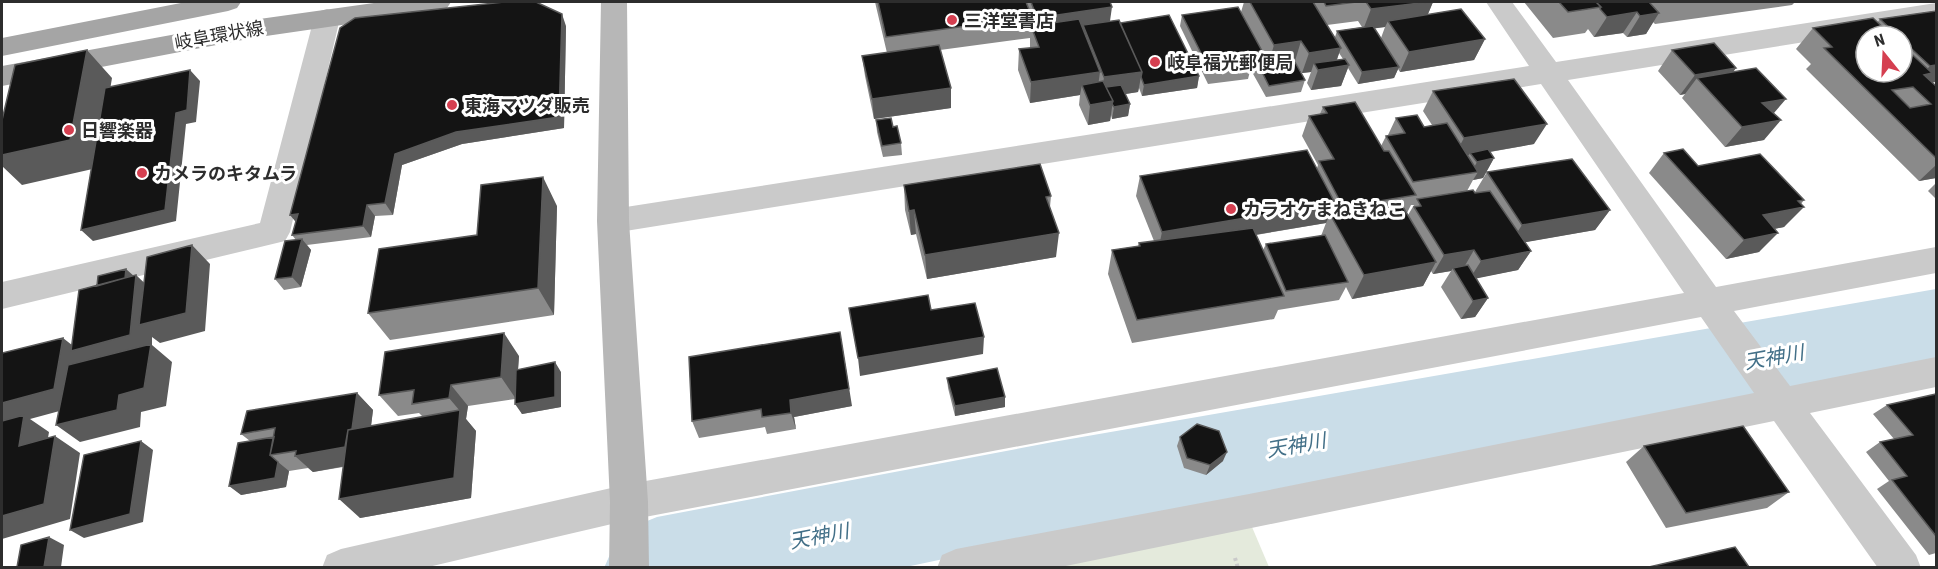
<svg xmlns="http://www.w3.org/2000/svg" width="1938" height="569" font-family="'Roboto Condensed','Noto Sans JP',sans-serif">
  <rect width="100%" height="100%" fill="#fff"/>
  <path fill="#e4eadc" d="M1252,527L1269,567L1035,568Z"/>
  <g fill="none" stroke-linecap="round" stroke-linejoin="round">
    <path fill="#cadde8" fill-rule="evenodd" d="M1936,289V365L1053,536L901,568H604L620,532L657,517L1053,442Z"/>
    <path stroke="#cacaca" stroke-width="4" stroke-dasharray="3 3" stroke-linecap="butt" d="M1235,558L1238,568"/>
    <path fill="#cacaca" fill-rule="evenodd" d="M1486,2H1512L1556,62L1936,3V21L1568,80L1716,287L1936,247V273L1734,311L1790,386L1936,357V387L1810,413L1916,555L1921,568H1878L1774,421L1056,568H937L942,555L956,549L1249,494L1754,393L1701,317L629,520L424,568H322L327,555L341,549L629,484L1684,293L1541,84L613,233L602,230L597,221L602,212L613,209L1529,66Z
      M327,9L337,12L340,18L290,232L285,241L2,309V282L260,223L314,18L317,12Z"/>
    <path fill="#b7b7b7" fill-rule="evenodd" d="M601,2H627L629,221L648,502L649,568H609L610,502L597,221Z"/>
    <path fill="#a5a5a5" fill-rule="evenodd" d="M186,2H241L237,8L228,11L2,56V38Z
      M381,2H451L447,8L438,11L253,38L2,86V66L253,20Z"/>
  </g>
  <path fill="#8a8a8a" fill-rule="evenodd" d="M875,2H1110V21L1120,23L1199,76L1197,88L1142,96L1139,88L1138,92L1125,94L1130,104L1128,116L1112,119L1111,115L1110,121L1088,125L1079,105L1080,95L1030,103L1018,70L1019,49L1030,48V38L940,50L951,108L874,119L865,76L862,56L887,53Z
    M1244,2H1433L1428,14L1485,39L1474,60L1400,72L1398,69L1394,78L1358,84L1348,68L1341,86L1311,90L1307,83L1311,72L1302,73L1294,61L1305,80L1301,92L1266,97L1252,72L1255,63L1250,64L1251,67L1248,79L1208,84L1180,26L1182,15L1241,12ZM1358,21L1362,27L1337,31L1335,37L1327,25ZM1385,27L1381,38L1374,28ZM1261,53L1264,59H1260ZM1339,53L1343,59L1337,60Z
    M1524,2H1795L1792,5L1655,24L1653,22L1646,34L1627,37L1623,33L1594,37L1588,29L1585,33L1553,38Z
    M1936,11V82H1933L1936,86V178L1919,181L1806,69L1811,64L1796,49L1813,28L1877,23L1880,19ZM1866,36H1902V72Z
    M566,26L564,128L462,144L402,165L393,215L375,216L371,237L307,245L311,250L301,287L284,290L275,279L296,240L292,235Z
    M1672,50L1736,68L1733,72L1774,113L1764,140L1725,147L1682,98L1685,94L1680,95L1658,71Z
    M1433,91L1534,144L1490,152L1494,158L1483,178L1473,180L1467,191L1476,193L1475,192L1487,172L1610,210L1595,230L1525,242L1531,251L1518,270L1476,278L1488,298L1475,317L1461,319L1441,287L1451,271L1433,274L1431,271L1423,286L1352,299L1346,287L1339,300L1278,310L1274,319L1132,343L1108,274L1112,250L1138,246L1139,243L1154,241L1136,196L1140,176L1317,168L1318,165L1302,136L1309,116L1320,114L1323,107L1381,146L1386,136L1388,135L1396,118L1424,127L1432,125L1423,111ZM1411,205H1414L1408,215L1407,213ZM1326,223L1321,236L1266,244L1263,250L1256,235Z
    M876,120L893,127L901,143L902,155L883,157L877,132Z
    M1664,153L1698,166L1804,200L1784,227L1774,229L1759,252L1726,259L1649,173Z
    M1936,183V199L1928,191Z
    M904,185L1051,196L1050,207L1056,257L927,279L916,234L911,235L905,210Z
    M557,206L554,315L390,340L368,313L477,235Z
    M519,356L518,369L561,372V407L522,414L515,399L468,406L466,419L476,431L471,498L360,518L343,467L313,472L308,468L289,471L286,487L241,495L250,441L241,434L357,393L373,410L371,426L423,417L419,413L398,416L379,395Z
    M689,357L852,406L794,417L796,429L767,434L765,427L699,438L692,421Z
    M947,378L1005,397V407L955,416L948,388Z
    M1936,394V553L1929,555L1877,489L1889,481L1866,452L1880,442L1894,439L1873,414L1887,405Z
    M1180,437L1223,461L1206,475L1184,468L1177,446Z
    M1644,446L1789,492L1767,508L1666,528L1626,462Z"/>
  <path fill="#5a5a5a" d="M1428,2H1433L1425,21H1388L1385,27L1363,30L1371,9Z
    M1112,7L1109,28L1083,25L1082,31L1036,38L1037,18Z
    M1637,12L1623,33L1594,37L1607,17Z
    M1659,13L1646,34L1627,37L1640,16Z
    M562,14L566,26L564,128L462,144L402,165L393,215L385,203L395,154Z
    M1485,39L1474,60L1400,72L1409,52Z
    M1301,41L1295,61L1268,65L1274,45Z
    M1341,48L1334,67L1349,65L1341,86L1311,90L1318,70L1314,63L1311,72L1302,73L1309,53Z
    M87,50L112,78L97,168L22,185L2,166V155Z
    M1262,51L1259,63L1256,60L1255,63L1241,65L1244,54Z
    M1936,65V82L1922,84L1913,87L1910,86L1930,66Z
    M1399,67L1394,78L1358,84L1362,72Z
    M1736,68L1721,88L1697,78L1685,94L1680,95L1695,75Z
    M190,70L200,81L196,122L186,124L176,221L93,241L81,230L176,113Z
    M1100,72L1097,93L1082,85L1080,95L1030,103L1031,82Z
    M1142,72L1138,92L1101,98L1104,77Z
    M1199,76L1197,88L1142,96L1144,85Z
    M951,88V108L874,119L872,99Z
    M1786,99L1768,120L1762,103Z
    M1113,101L1110,121L1088,125L1090,105Z
    M1130,104L1128,116L1112,119L1114,107Z
    M1781,120L1764,140L1725,147L1742,127Z
    M1547,124L1534,144L1471,155L1470,153L1469,155L1453,158L1464,138Z
    M1494,158L1483,178L1473,180L1478,172L1471,173L1477,162Z
    M1936,165V178L1919,181Z
    M543,177L557,206L554,315L538,288Z
    M1335,203L1326,223L1158,251L1162,232Z
    M367,205L375,216L371,237L363,226Z
    M1804,207L1784,227L1744,235L1763,215Z
    M914,210L916,234L911,235L909,211Z
    M1610,210L1595,230L1509,245L1522,225Z
    M298,214L299,226L290,215Z
    M1059,233L1056,257L927,279L925,255Z
    M1778,233L1759,252L1726,259L1744,240Z
    M302,239L311,250L301,287L292,277Z
    M192,245L210,264L205,331L160,343L152,337V345L172,362L166,406L141,412L140,427L80,442L56,425L78,406L30,419L49,432L44,462L2,442V403L63,338L77,349L126,269L135,277L136,275L156,294Z
    M1474,250L1463,269L1453,268L1451,271L1433,274L1444,255Z
    M1531,251L1518,270L1469,280L1481,261Z
    M1436,262L1423,286L1352,299L1364,275Z
    M1488,298L1475,317L1461,319L1473,301Z
    M504,333L519,356L516,399L501,377Z
    M984,337L983,354L860,376L858,358Z
    M843,350L852,406L794,417L796,429L791,413L790,400Z
    M555,362L561,372V407L522,414L515,404Z
    M451,385L468,406L466,419L476,431L471,498L360,518L339,499L460,411L449,398Z
    M357,393L373,410L367,458L362,463L313,472L295,456Z
    M1005,397V407L955,416V406Z
    M55,436L80,453L70,519L2,539V516Z
    M141,441L153,450L143,522L84,538L70,530Z
    M1227,452L1223,461L1206,475L1210,465Z
    M278,462L289,471L286,487L241,495L229,486Z
    M49,537L64,545L61,567H44Z"/>
  <path fill="#141414" stroke="#5a5a5a" stroke-width="1.5" fill-rule="evenodd" d="M504,2H536L562,14L559,117L456,132L395,154L385,203L367,205L363,226L292,235L298,214L290,215L340,28L355,18Z
    M878,2H1026L1032,17L886,37Z
    M1031,2H1110L1112,7L1037,18Z
    M1250,2H1313L1341,48L1309,53L1301,41L1274,45Z
    M1324,2H1356L1326,6Z
    M1366,2H1428L1371,9Z
    M1559,2H1596L1601,7L1568,12Z
    M1596,2H1649L1659,13L1640,16L1637,12L1607,17L1600,9L1601,7Z
    M1238,7L1262,51L1244,54L1251,67L1211,73L1182,15Z
    M1461,9L1485,39L1409,52L1388,21Z
    M1936,11V65L1930,66L1902,40V36H1898L1880,19Z
    M1169,15L1199,76L1144,85L1141,77L1142,72L1120,23Z
    M1873,18L1892,36H1866V72H1902V45L1932,73L1924,75L1936,86V158L1824,48L1832,47L1813,28ZM1913,87L1931,104L1910,108L1892,90Z
    M1079,19L1100,72L1031,82L1019,49L1039,47L1031,26Z
    M1119,20L1142,72L1104,77L1083,25Z
    M1373,26L1399,67L1362,72L1337,31Z
    M1714,43L1736,68L1695,75L1672,50Z
    M939,45L951,88L872,99L862,56Z
    M87,50L70,140L2,155V120L15,65Z
    M1291,55L1305,80L1269,86L1256,60Z
    M1345,59L1349,65L1318,70L1314,63Z
    M1756,68L1786,99L1762,103L1781,120L1742,127L1697,78Z
    M190,70L187,110L176,113L165,210L81,230L105,88Z
    M1514,79L1547,124L1464,138L1433,91Z
    M1103,81L1113,101L1090,105L1082,85Z
    M1121,85L1130,104L1114,107L1112,104L1113,101L1106,87Z
    M1355,102L1384,151H1389L1416,195L1343,207L1319,161L1334,159L1309,116L1327,113L1323,107Z
    M1417,115L1424,127L1447,123L1478,172L1413,182L1386,136L1405,133L1396,118Z
    M891,118L893,127L897,126L901,143L882,146L876,120Z
    M1488,149L1494,158L1477,162L1470,153Z
    M1683,149L1698,166L1760,154L1804,200L1798,201L1804,207L1763,215L1778,233L1744,240L1664,153Z
    M1307,150L1335,203L1162,232L1140,176Z
    M1572,159L1610,210L1522,225L1487,172Z
    M1040,164L1051,196L1046,197L1059,233L925,255L914,210L909,211L904,185Z
    M543,177L538,288L368,313L379,249L477,235L481,185Z
    M1473,190L1475,193L1490,191L1531,251L1481,261L1474,250L1444,255L1414,207L1421,206L1417,199Z
    M1400,202L1436,262L1364,275L1330,214Z
    M1253,228L1284,296L1137,320L1112,250L1140,246L1139,243Z
    M1325,235L1348,282L1286,291L1266,244Z
    M302,239L292,277L275,279L285,241Z
    M192,245L186,313L139,325L147,257Z
    M1468,265L1488,298L1473,301L1453,268Z
    M126,269L125,278L97,286L98,276Z
    M136,275L130,335L71,351L79,290Z
    M928,295L931,310L975,303L984,337L858,358L849,308Z
    M840,332L849,389L790,400L791,413L762,417L761,409L692,421L689,357Z
    M504,333L501,377L451,385L449,398L412,404L414,390L379,395L385,352Z
    M63,338L54,389L2,403V353Z
    M151,344L144,388L119,395L117,410L56,425L68,365Z
    M555,362V397L515,404L516,370Z
    M997,368L1005,397L955,406L947,378Z
    M357,393L352,429L348,430L345,447L295,456L296,451L270,455L275,428L241,434L247,411Z
    M1936,394V536L1892,480L1907,476L1880,442L1913,435L1887,405Z
    M460,410L454,478L339,499L348,430Z
    M24,415L19,446L55,436L44,504L2,516V421Z
    M1197,424L1219,431L1227,452L1210,465L1187,458L1180,437Z
    M1743,426L1789,492L1686,513L1644,446Z
    M274,437L270,455L278,462L275,478L229,486L238,443Z
    M141,441L130,514L70,530L84,455Z
    M49,537L44,567H17L21,545Z
    M1735,547L1749,567H1649Z"/>
  <g fill="#d53f50" stroke="#fff" stroke-width="2">
    <circle cx="952" cy="20" r="6"/>
    <circle cx="1155" cy="62" r="6"/>
    <circle cx="452" cy="105" r="6"/>
    <circle cx="69" cy="130" r="6"/>
    <circle cx="142" cy="173" r="6"/>
    <circle cx="1231" cy="209" r="6"/>
  </g>
  <g text-anchor="middle" dominant-baseline="central" stroke-width="6" stroke-linejoin="round" paint-order="stroke">
    <g font-size="18" font-weight="bold" fill="#2d2d2d" stroke="#fff" text-anchor="start">
      <text x="964" y="20">三洋堂書店</text>
      <text x="1167" y="62">岐阜福光郵便局</text>
      <text x="464" y="105">東海マツダ販売</text>
      <text x="81" y="130">日響楽器</text>
      <text x="154" y="173">カメラのキタムラ</text>
      <text x="1243" y="209">カラオケまねきねこ</text>
    </g>
    <g font-size="18" fill="#2d2d2d" stroke="#fff">
      <text transform="translate(219 35) rotate(-10)">岐阜環状線</text>
    </g>
    <g font-size="20" font-style="italic" fill="#437088" stroke="#fff">
      <text transform="translate(1774 357) rotate(-10)">天神川</text>
      <text transform="translate(1296 445) rotate(-10)">天神川</text>
      <text transform="translate(819 536) rotate(-11)">天神川</text>
    </g>
  </g>
  <rect width="1938" height="569" fill="none" stroke="#2d2d2d" stroke-width="6"/>
  <g transform="translate(1884 54) rotate(342)"><circle r="28" fill="#ffffff" stroke="#ababab" stroke-width="1.5"/>
  <path d="M0-4.5L10 22L0 15L-10 22Z" fill="#d53f50"/>
  <text y="-9" font-size="16" font-weight="bold" text-anchor="middle" fill="#2d2d2d">N</text>
  </g>
</svg>
